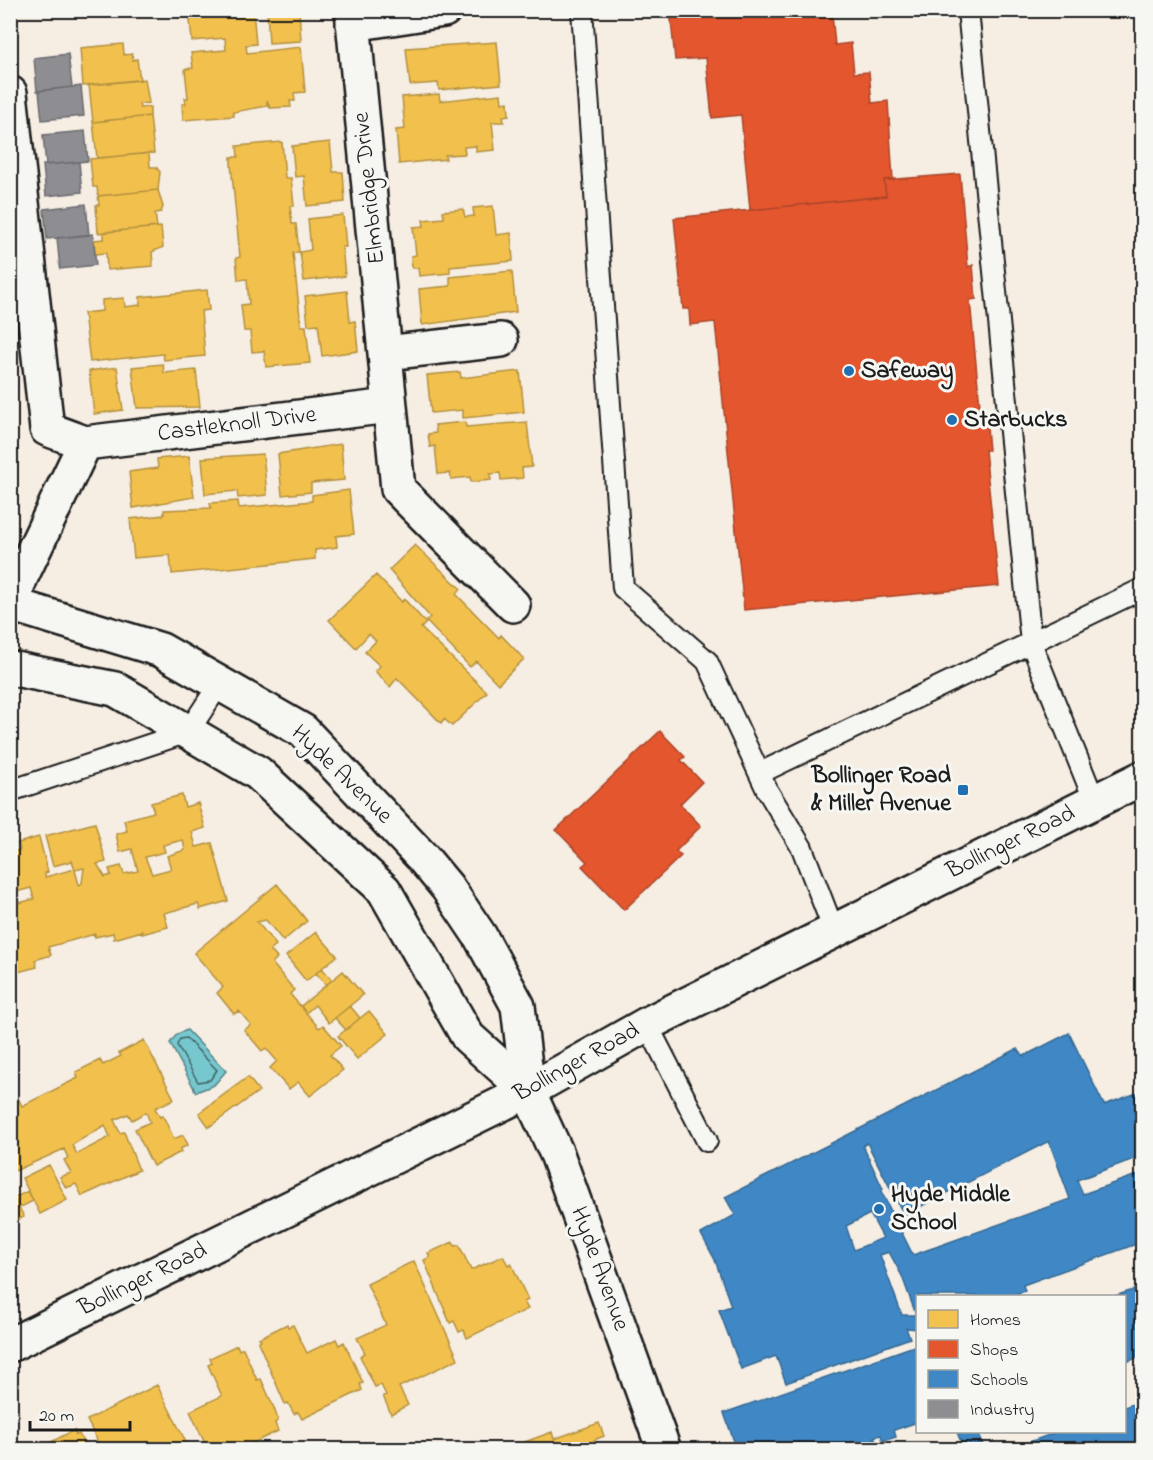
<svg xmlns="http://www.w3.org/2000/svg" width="1153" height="1460" font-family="'Indie Flower',sans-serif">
  <rect width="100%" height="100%" fill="#f6ede3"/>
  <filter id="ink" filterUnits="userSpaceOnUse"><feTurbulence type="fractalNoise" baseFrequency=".0167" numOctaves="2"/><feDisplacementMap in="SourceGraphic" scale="12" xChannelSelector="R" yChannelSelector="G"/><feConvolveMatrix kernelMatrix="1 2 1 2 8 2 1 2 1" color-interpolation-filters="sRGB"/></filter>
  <g filter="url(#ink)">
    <path fill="#76c7ce" stroke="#528387" stroke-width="1.5" d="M187,1030L226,1071L214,1085L196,1092L170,1043L177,1034Z"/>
    <path fill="#f2c14e" stroke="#b2903f" stroke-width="1.5" fill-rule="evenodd" d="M189,10H253L256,44L246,45L247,53L301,47L305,92L294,93L295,101H290L291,107L270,108L267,100V106L233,112L234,116L183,120L182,104H186L185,98H188L185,69L193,68L191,53L226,50L225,38L192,41Z
      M267,10H299L301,41L269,43Z
      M497,42L501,84L439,90L438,83L410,85L406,48Z
      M123,44L124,55L132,54L133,60L137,59L140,80L83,86L80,48Z
      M145,79L149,103L139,104L140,108L150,107V116L93,122L89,85Z
      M439,94L440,101L501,94L502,103L508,102L509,115L503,116L504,122H492L495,150L476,152V146L464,147L465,154L445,155L446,159L399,164L396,130L405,129L402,97Z
      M150,116L154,153L97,158L93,122Z
      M282,142L285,178H291L294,206H290L292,224H296L299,252L293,253L301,326H306L310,363L266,367L264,351L252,352L250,331H244L241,305L249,304L247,279L238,280L236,258L240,257L231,164V157H238L237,146Z
      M330,142L333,172H343L345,202L307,206L304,176L295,177L292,146Z
      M149,153L150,167H156L160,172L158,190L98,196L97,187H93L90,159Z
      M158,190L163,207L161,212L155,213L157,227L98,233L96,205H99L98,196Z
      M493,206L496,235L511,233L513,261L450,267V273L419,276L418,268H412L411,256L416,255L413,227L424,226L423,220L444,218L443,211L463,209L465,217L474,216L473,208Z
      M343,215L346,247H342L345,276L304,281L300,252L311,250L308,219Z
      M161,227L163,247L152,252L153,266L107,270L106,253L95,254L94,240L104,239V232Z
      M512,271L516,312L422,325L419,289L450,286V277Z
      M207,290L209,310L201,311L205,356L164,360L163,354L90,362L84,313L102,311V300L124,298L125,307L140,305V297Z
      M347,291L350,322L355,321L358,351L322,356L318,324L308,325L305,296Z
      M163,364L164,373L196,370L200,407L137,408L132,367Z
      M117,367L123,410L94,414L89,371Z
      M520,371L524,412L463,418V410L431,413L427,375L460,372L461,378Z
      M465,422L466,427L527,422L532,467L522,468L523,478L501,480L500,473L490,474L491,480L471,482L470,477L451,479L450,473L438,474L435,446L430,447L428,434L436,433L435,425Z
      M341,444L344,480L311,483V492L282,495L278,454Z
      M10,453L11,460L14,459L16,476H10Z
      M263,454L267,495L238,498L237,491L205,494L202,458Z
      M189,456L194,497L133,508L129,472L158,468L157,459Z
      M349,490L354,534L336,536L337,547L315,550V559L172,574L170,555L134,558L130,519L164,515V510L211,508L210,503L238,501L239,508L312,501V495Z
      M415,545L461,589L456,594L499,638L501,635L524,659L498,684L476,661L470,667L426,621L430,617L389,570Z
      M376,575L402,602L404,599L426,623L421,628L487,692L452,726L444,719L441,723L397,678L390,687L375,671L380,666L365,652L376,641L369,634L356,648L329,620Z
      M182,795L185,807L198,803L205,828L192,832L196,847L212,843L228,901L200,909L198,904L164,913L168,927L142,934V931L114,939L113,933L95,937V934L48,947L51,955L35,960L37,967L10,974V852L20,850L18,843L39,837L48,872L45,873V877L75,869L72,861L53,866L45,836L95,823L106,862L97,864L105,877L111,875L109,869L121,866L124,874L138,871L132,849L120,852L116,834L127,831L124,820L154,812L151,803ZM183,840L185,850L167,856L171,869L152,874L145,857L165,852L163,845ZM84,868L82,883L79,885L75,870ZM31,888L34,899L19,903L16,892Z
      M277,884L307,921L283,941L266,920L257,922L276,945L270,950L277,958L272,963L294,990L290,994L319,1028L323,1025L341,1046L330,1055L343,1070L310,1096L298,1082L289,1089L270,1068L277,1061L266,1048L262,1051L244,1030L251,1025L239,1011L234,1014L217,993L223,987L194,953Z
      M316,932L337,956L306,981L286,956Z
      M322,968L332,980L326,985L316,973Z
      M343,971L363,995L329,1023L315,1005L306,1013L301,1006Z
      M350,1006L360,1018L346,1030L335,1018Z
      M369,1011L388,1034L357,1059L338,1036Z
      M144,1040L174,1099L155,1108L160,1117L163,1116L174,1139L183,1135L188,1145L180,1149L181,1152L153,1166L135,1129L150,1122L146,1112L132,1120L128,1114L114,1120L120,1133L124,1132L139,1170L82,1196L76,1184L66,1188L60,1177L71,1173L64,1160L68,1158L64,1149L10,1173V1104L19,1100L22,1106L78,1078L76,1072L100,1060L103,1065L121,1056L119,1053ZM105,1125L110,1137L77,1154L72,1145Z
      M248,1077L259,1091L209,1127L199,1113Z
      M49,1165L67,1200L40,1214L22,1178Z
      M10,1190L24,1217L10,1223Z
      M28,1191L33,1201L19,1208L14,1198Z
      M453,1242L455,1246L459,1245L471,1270L503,1256L508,1265L511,1263L528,1300L524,1302L528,1309L467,1338L464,1330L459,1332L454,1321L450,1323L424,1260L430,1257L428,1253Z
      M414,1261L458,1359L399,1387L408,1405L391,1414L383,1396L386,1395L381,1385L375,1387L360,1356L365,1353L357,1338L386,1325L367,1284Z
      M287,1324L288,1327L293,1325L307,1353L336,1339L339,1345L344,1342L363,1383L360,1384L362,1390L302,1419L298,1412L294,1414L288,1403L285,1404L258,1342L261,1340L259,1338Z
      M237,1345L239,1350L243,1348L257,1380L261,1379L274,1408L278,1420L275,1423L278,1431L238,1450H208L190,1411L222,1396L208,1365L212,1363L210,1358Z
      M157,1385L190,1450H102L87,1420Z
      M599,1423L604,1436L594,1440L597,1450H512L511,1447L552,1432L554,1439Z
      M74,1430L76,1435L79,1434L87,1450H49L47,1444Z"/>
    <path fill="#e4572e" stroke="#a84529" stroke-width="1.5" d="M670,10H816V15L832,14L835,45L851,43L854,73L869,72L872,103L888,101L893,180H884L886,196L750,210L741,115L712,118L706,58L675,60Z
      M960,174L968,267L973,265L976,299L970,300L981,417L986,416L989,450H985L999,586L744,610L715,322L690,325L689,309H683L674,218L886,196L884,180Z
      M660,731L685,757L681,760L702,782L680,804L701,826L676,851L681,856L624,910L582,866L587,862L556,830Z"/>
    <path fill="#3f88c5" stroke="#346892" stroke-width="1.5" fill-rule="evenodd" d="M1069,1033L1104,1105L1142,1091V1156L1077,1180L1083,1194L1142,1173V1242L1023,1285L1025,1291L1010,1296H1004L1002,1293L992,1296H918V1329L906,1328L910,1338L786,1383L776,1356L741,1369L719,1310L731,1306L715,1260L701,1234L735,1215L725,1197L1017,1049L1024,1056ZM1049,1141L1070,1199L913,1255L881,1191L883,1189L863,1146L867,1143L904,1215ZM870,1214L883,1238L854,1250L846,1226ZM889,1252L902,1276L916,1315H902L880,1255Z
      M1142,1287V1356L1124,1363V1296H1115Z
      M918,1342V1422L894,1430L896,1437L883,1441L881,1435L874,1437L877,1444L863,1449L861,1443L842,1450H737L724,1413L914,1346Z
      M1142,1401V1450H1007L1057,1432H1124V1407Z
      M957,1432H978L985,1450H964Z"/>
    <path fill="#8d8d92" stroke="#6b6b6f" stroke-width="1.5" d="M68,54L72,87L37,91L34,58Z
      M81,86L84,116L42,120L39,91Z
      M85,131L88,161L46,165L43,135Z
      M79,162L82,192L46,196L43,165Z
      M86,204L89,235L47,239L44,209Z
      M93,234L96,265L60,269L57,238Z"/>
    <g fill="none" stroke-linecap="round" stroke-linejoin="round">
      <path stroke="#406063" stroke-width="1.5" d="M186,1038L217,1070L210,1080L198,1082L177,1045L180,1039Z"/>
      <defs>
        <path id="service" d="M582,10L623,588L707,661L767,790L802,848L834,931
          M968,10L1031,643L1095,802
          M760,773L1142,589
          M10,791L188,732L220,683
          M647,1024L707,1141"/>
        <path id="minor" d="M352,10L398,489L513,605
          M353,24L444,10
          M10,93L47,429L85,443L21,577L10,608
          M386,353L501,340
          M85,443L389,406
          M10,604L161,650L303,731L422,857L447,887L480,936L518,1006L528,1091L557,1154L664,1450
          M10,668L115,689L258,773L384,890L468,1037L528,1091"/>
        <path id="secondary" d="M10,1345L528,1091L647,1024L1142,778"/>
      </defs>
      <use href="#service" stroke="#1c1c1c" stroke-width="24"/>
      <use href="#minor" stroke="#1c1c1c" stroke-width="38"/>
      <use href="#secondary" stroke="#1c1c1c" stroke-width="38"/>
      <use href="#service" stroke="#f6f6f2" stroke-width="20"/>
      <use href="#minor" stroke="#f6f6f2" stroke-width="33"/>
      <use href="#secondary" stroke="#f6f6f2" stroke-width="33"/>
    </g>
  </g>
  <g fill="#1f6fb2" stroke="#f6f6f2" stroke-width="2">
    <circle cx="849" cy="371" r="6"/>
    <circle cx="952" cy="420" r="6"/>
    <rect x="957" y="784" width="12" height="12" rx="3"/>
    <circle cx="879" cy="1209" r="6"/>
  </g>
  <g text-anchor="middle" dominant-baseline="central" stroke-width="6" stroke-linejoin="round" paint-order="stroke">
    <g font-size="24" fill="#1c1c1c" stroke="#f6f6f2">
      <text transform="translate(370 188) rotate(-96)">Elmbridge Drive</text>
      <text transform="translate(237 425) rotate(-7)">Castleknoll Drive</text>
      <text transform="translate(341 775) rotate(44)">Hyde Avenue</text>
      <text transform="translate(1011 843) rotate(-26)">Bollinger Road</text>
      <text transform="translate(577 1063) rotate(-29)">Bollinger Road</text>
      <text transform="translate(599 1269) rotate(70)">Hyde Avenue</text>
      <text transform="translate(143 1280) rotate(-26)">Bollinger Road</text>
    </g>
    <g font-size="24" font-weight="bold" fill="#1c1c1c" stroke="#f6f6f2" text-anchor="start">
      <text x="861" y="371">Safeway</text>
      <text x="964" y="420">Starbucks</text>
      <text x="951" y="776" text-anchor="end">Bollinger Road<tspan x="951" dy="28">&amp; Miller Avenue</tspan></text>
      <text x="891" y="1195">Hyde Middle<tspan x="891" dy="28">School</tspan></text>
    </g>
  </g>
  <rect width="1153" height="1460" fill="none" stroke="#f6f6f2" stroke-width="36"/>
  <rect x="18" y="18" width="1117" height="1424" fill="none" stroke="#1c1c1c" stroke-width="2" filter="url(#ink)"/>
  <rect x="916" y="1295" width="210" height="138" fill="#f6f6f2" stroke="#9f9f9c" stroke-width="1.5"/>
  <rect x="928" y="1310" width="30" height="18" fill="#f2c14e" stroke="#9f9f9c" stroke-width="1.5"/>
  <text x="970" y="1325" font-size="18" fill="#1c1c1c">Homes</text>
  <rect x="928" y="1340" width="30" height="18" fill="#e4572e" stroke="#9f9f9c" stroke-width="1.5"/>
  <text x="970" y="1355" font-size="18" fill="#1c1c1c">Shops</text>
  <rect x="928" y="1370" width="30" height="18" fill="#3f88c5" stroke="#9f9f9c" stroke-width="1.5"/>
  <text x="970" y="1385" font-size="18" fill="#1c1c1c">Schools</text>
  <rect x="928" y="1400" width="30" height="18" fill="#8d8d92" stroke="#9f9f9c" stroke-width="1.5"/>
  <text x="970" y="1415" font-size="18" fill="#1c1c1c">Industry</text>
  <path d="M30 1421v9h100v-9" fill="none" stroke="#1c1c1c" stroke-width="3"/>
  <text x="39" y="1421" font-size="18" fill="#1c1c1c" stroke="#f6f6f2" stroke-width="4.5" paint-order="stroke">20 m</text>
</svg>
